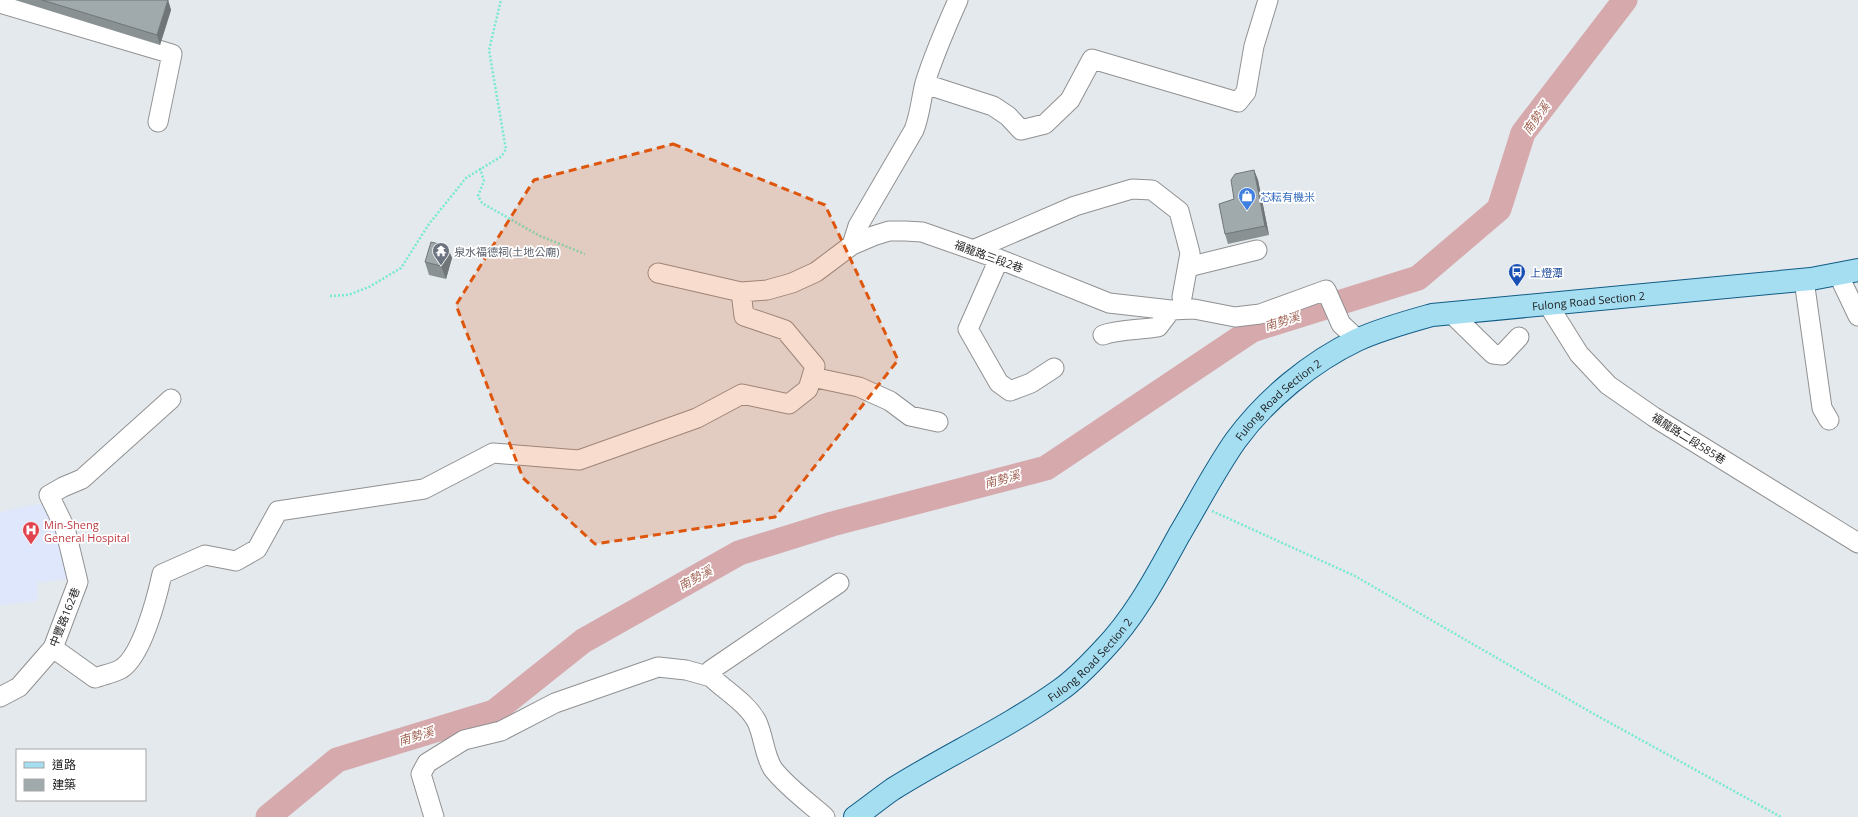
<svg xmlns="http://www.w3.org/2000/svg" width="1858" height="817" font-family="'Open Sans','Noto Sans TC',sans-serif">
  <rect width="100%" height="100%" fill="#e4e9ed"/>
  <path fill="#dee7fb" d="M48,502L72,578L37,583L38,601L0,605V512Z"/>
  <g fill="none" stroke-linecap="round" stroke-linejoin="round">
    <path stroke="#d6a9ad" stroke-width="25" d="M268,817L337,760L494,712L583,641L739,553L832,524L1046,468L1252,330L1418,278L1499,209L1523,133L1625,0"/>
    <defs>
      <path id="minor" d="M0,3L172,54L158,122
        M925,84L993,106L1008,116L1021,130L1045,124L1070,100L1092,59L1238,102L1246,92L1254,46L1268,0
        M852,245L858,226L914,130C920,115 921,99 925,83C934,54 946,27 958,0
        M973,250L1075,206L1132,189L1152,190L1179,211L1190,253L1182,297
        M999,259L968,329L996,378L999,383L1010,391L1031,383L1054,368
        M1188,267L1257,250
        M658,273L741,292L767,290L792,283L816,272L852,245L873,236L889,231H905L922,232L999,259L1109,303L1171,310L1194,309L1235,317L1260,314L1326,290L1341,324L1358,340
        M1838,274L1858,316
        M1804,280L1822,408L1829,420
        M1547,303L1579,354L1608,385L1654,417L1858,543
        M1451,313L1493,354L1502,355L1519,337
        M1103,335C1119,329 1141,330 1158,327L1171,310
        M812,377L859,387L890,401L910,416L938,422
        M53,648L95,678C103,675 114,673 121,669C142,656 157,597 162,574L205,555L236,561L257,549L278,511L424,489L493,453L579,460L697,418L742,394L789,404L808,389L815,366L785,330L744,316L741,292
        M0,697L19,687L53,648L78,582L65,528L49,495L63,487L82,479L171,399
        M434,817L421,774L427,763L464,740L501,731L555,703L658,667L686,670L711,677
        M825,817C808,802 787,787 773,769C764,755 764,737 757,722C748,704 726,691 711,677V670L839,583"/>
      <g id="major">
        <path id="s1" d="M855,817C868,808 880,798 893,789C947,755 1007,728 1060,690C1076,679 1090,664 1103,650C1135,617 1157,575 1179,535C1197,505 1216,468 1236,440C1266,399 1311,362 1357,340C1381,329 1407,322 1432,315L1811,279L1858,270"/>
      </g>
    </defs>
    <use href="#minor" stroke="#919191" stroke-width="21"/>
    <use href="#major" stroke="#115c85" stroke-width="24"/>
    <path stroke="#78e9d1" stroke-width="2.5" stroke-dasharray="2 2" stroke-linecap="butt" d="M480,168L484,181L478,196L482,203L540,236L585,254
      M330,296L348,295L369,287L401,268L429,224L466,178L502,156L506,149L505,144L489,50L501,0
      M1212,511L1355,576L1594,714L1781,817"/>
    <use href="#minor" stroke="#fff" stroke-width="19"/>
    <use href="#major" stroke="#a5ddf1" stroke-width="22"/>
  </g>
  <path fill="#8a9193" d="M15,0H168L171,10L160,45Z
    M1254,170L1258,180L1269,235L1228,244L1225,234Z
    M447,246L452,258L446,279L429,275L425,262Z"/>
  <path fill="#707678" d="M168,0L171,10L160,45L157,35Z
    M1254,170L1258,180L1269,235L1265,226Z
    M447,246L452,258L446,279L441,266Z"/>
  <path fill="#a0a9ab" stroke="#707678" d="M42,0H168L157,35Z
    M1254,170L1265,226L1225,234L1219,204L1234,199L1231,180L1235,174Z
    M431,242L447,246L441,266L425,262Z"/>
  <path fill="#de560d" fill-opacity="0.2" stroke="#de560d" stroke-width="3" stroke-dasharray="8 5" stroke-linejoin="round" d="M673,144L825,205L898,360L775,517L595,544L523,478L456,305L534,180Z"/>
  <defs>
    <symbol id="shop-pin" viewBox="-11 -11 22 30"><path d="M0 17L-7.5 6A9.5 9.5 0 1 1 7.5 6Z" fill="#3f7fe0" stroke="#fff"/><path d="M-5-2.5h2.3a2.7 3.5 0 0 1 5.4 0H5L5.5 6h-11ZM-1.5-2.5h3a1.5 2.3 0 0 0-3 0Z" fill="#fff"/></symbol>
    <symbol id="temple-pin" viewBox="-11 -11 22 30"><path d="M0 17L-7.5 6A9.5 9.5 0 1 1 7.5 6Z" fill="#6b7280" stroke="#fff"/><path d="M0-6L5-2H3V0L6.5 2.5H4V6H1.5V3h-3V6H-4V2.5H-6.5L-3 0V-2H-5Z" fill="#fff"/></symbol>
    <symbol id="bus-pin" viewBox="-11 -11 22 30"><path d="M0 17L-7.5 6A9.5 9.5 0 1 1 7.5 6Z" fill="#1a4fb4" stroke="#fff"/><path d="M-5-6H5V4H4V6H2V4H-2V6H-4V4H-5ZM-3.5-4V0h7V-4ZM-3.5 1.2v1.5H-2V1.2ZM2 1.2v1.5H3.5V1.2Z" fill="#fff"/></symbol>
    <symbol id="hospital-pin" viewBox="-11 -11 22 30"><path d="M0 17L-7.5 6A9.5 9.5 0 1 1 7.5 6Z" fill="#e0444e" stroke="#fff"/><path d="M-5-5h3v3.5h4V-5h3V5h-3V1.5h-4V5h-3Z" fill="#fff"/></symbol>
  </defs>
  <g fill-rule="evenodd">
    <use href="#shop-pin" x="1237" y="186" width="20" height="27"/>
    <use href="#temple-pin" x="431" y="241" width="20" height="27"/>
    <use href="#bus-pin" x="1507" y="262" width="20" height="27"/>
    <use href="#hospital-pin" x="21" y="520" width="20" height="27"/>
  </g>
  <g text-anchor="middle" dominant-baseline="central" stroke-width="3.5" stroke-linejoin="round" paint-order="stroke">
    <g font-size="11" fill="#366cbe" stroke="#fff" text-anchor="start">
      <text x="1260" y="196">芯耘有機米</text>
    </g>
    <g font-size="11" fill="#5b616d" stroke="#fff" text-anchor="start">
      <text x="454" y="251">泉水福德祠(土地公廟)</text>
    </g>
    <g font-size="11" fill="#1d1d1d" stroke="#fff">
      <text transform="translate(989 256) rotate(20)">福龍路三段2巷</text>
      <text stroke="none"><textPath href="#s1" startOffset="944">Fulong Road Section 2</textPath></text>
      <text stroke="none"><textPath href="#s1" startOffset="608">Fulong Road Section 2</textPath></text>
      <text transform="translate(1689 438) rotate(32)">福龍路二段585巷</text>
      <text transform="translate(64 617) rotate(-68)">中豐路162巷</text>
      <text stroke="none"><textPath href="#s1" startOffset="284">Fulong Road Section 2</textPath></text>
    </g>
    <g font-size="11" fill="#164399" stroke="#fff" text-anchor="start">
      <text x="1530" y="272">上燈潭</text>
    </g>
    <g font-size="11" fill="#be3a42" stroke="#fff" text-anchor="start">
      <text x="44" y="524">Min-Sheng<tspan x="44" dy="13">General Hospital</tspan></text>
    </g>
    <g font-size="12" font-style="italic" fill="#a16354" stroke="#fff">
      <text transform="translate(1536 118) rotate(-55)">南勢溪</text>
      <text transform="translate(1282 321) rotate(-18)">南勢溪</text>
      <text transform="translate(1002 479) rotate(-15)">南勢溪</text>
      <text transform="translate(695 578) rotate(-29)">南勢溪</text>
      <text transform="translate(416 736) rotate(-17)">南勢溪</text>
    </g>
  </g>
  <rect x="16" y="749" width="130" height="52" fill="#ffffff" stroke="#a5a5a5"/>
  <rect x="24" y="762" width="20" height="6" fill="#a5ddf1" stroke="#a5a5a5"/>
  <text x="52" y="769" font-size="12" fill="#1d1d1d">道路</text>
  <rect x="24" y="779" width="20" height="12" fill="#a0a9ab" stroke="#a5a5a5"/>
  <text x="52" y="789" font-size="12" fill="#1d1d1d">建築</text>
</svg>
